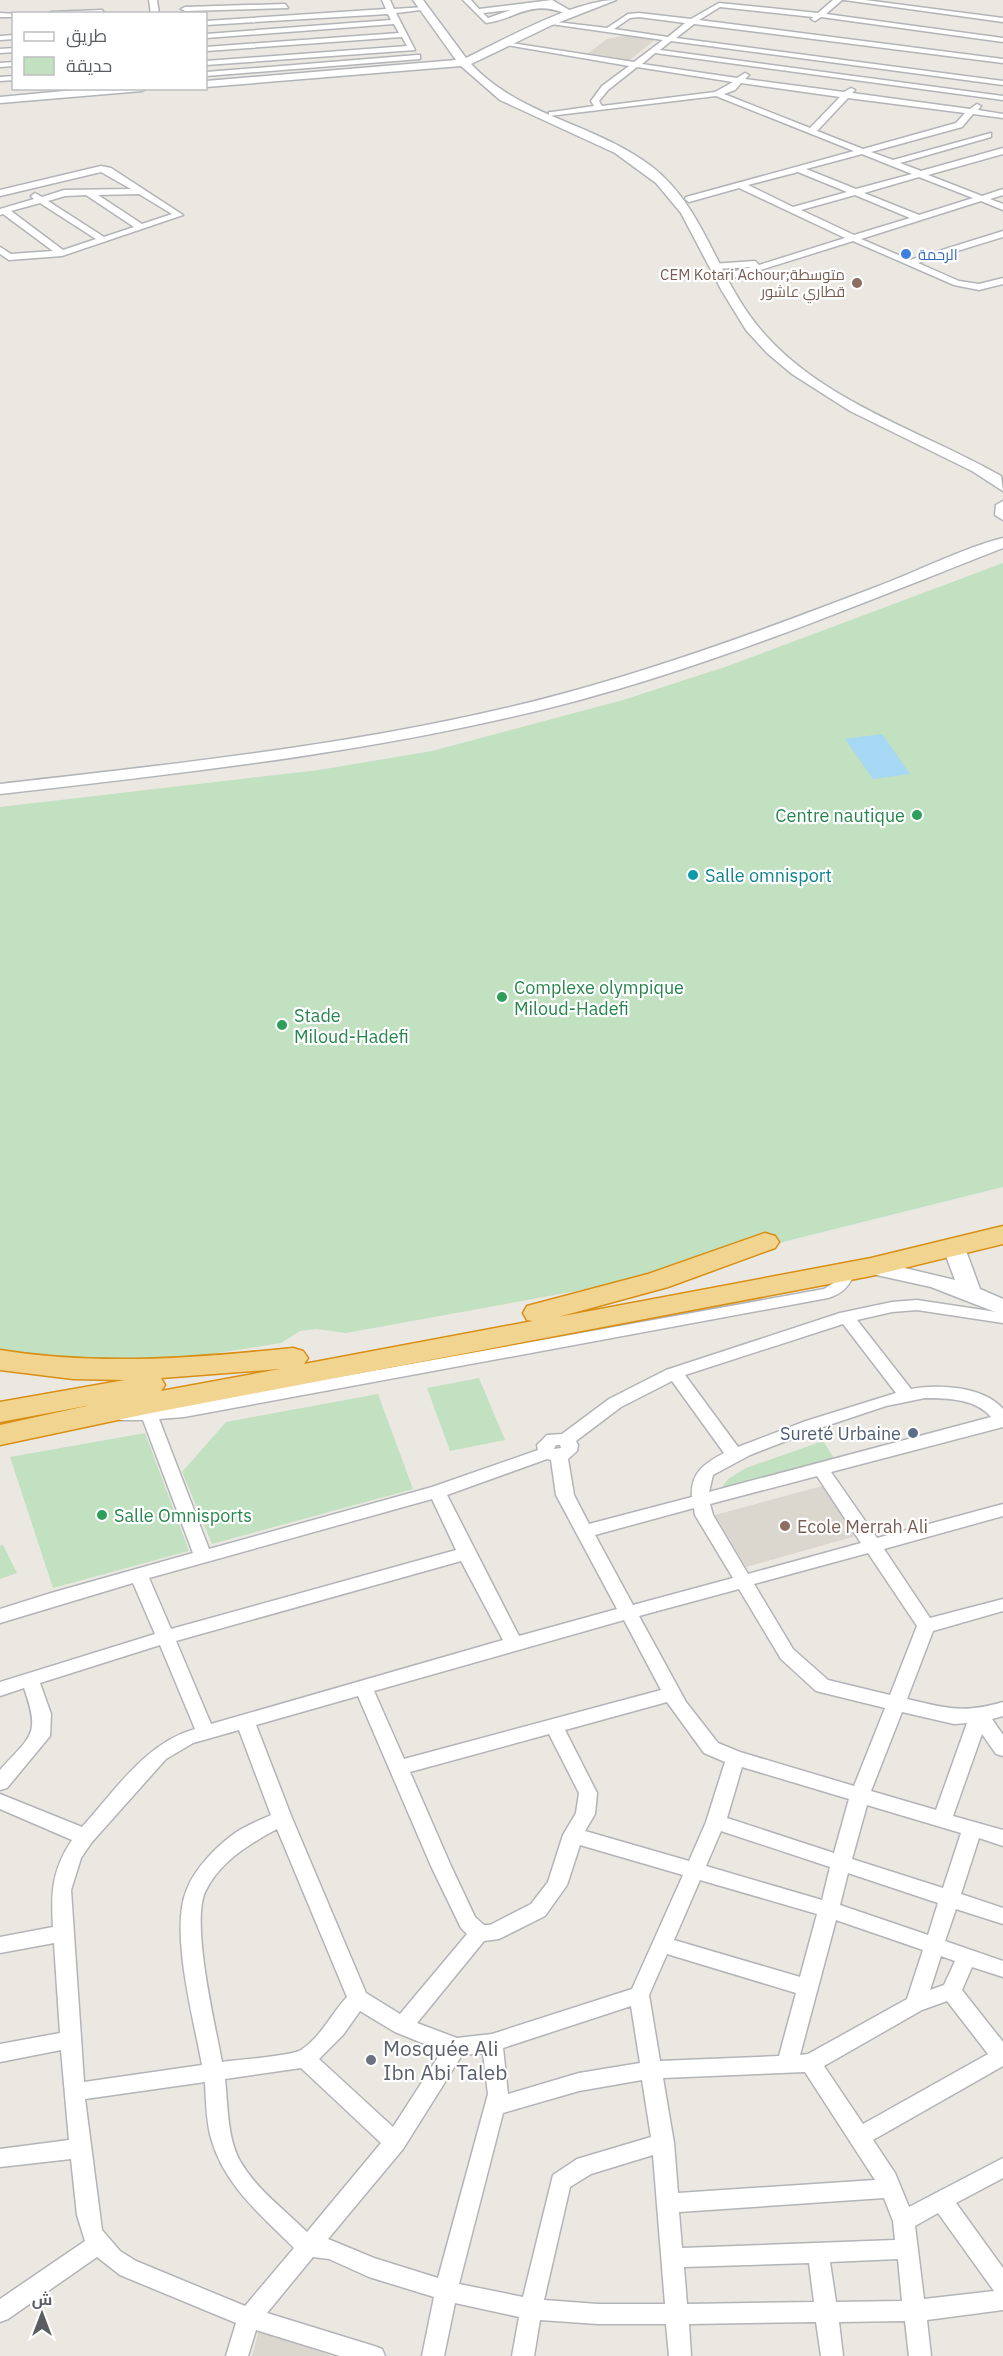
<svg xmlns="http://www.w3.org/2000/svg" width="1003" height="2356" font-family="'IBM Plex Sans',Cairo,sans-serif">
  <rect width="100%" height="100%" fill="#ebe8e1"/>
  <path fill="#dbd7cf" d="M628,35L657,38L630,60L587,54L607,39Z
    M822,1486L856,1536L746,1567L715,1515Z
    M259,2330L332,2356H252Z"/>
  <path fill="#c1e1c0" d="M1003,563V1187L615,1284L346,1333L317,1329L300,1331L281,1343L199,1356L117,1361L0,1350V807L319,770L432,751L623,700L728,666Z
    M479,1378L505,1440L450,1451L427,1388Z
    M378,1394L413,1489L212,1544L182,1472L226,1422Z
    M145,1433L189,1551L53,1588L10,1457Z
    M823,1441L836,1461L722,1493L723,1486L728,1479L746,1468Z
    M3,1545L17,1573L0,1579V1546Z"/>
  <path fill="#a6d8f6" d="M882,734L910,774L873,779L845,739Z"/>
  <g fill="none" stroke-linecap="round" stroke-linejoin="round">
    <defs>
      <path id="street" d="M149,0H157L159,14H151Z
        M382,0H390L394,9L425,7L429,9L396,13L415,50L206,65V61L407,46L402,37L206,51V47L399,33L394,24L206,38V34L391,20L388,14L206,25V21L386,9Z
        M463,0H471L479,9L552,0L571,11L564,13C530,0 518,18 486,23ZM511,10L488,18L483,13Z
        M833,0H842L826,14L1003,38V42L821,17L815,21L811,19L813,17L720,7L699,20L1003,59V63L694,24L676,38L1003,81V85L671,41L660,50L1003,96V100L655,53L642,64L737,78L745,73L749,75L745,79L844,92L851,88L855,90L852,93L970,109L977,104L981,106L978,110L1003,114V118L973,114L962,127L871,152L893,160L991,133V137L900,163L921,171L1003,148V154L928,175L982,196L1003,189V195L990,199L1003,204V210L981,201L861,239L910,260L1003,231V237L918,263L959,281L979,284L1003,278V284L979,290L954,285L853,241L738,277L719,279V275L752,267L715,269L710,266L712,264L755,261L759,265L845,238L739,188L689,202L685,199L686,197L854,151L716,96L549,116V112H552L594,106L591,101L602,86L629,66L501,44L505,42L634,62L663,40L544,23L548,21L607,28L628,14L639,13L691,19L719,3L818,13ZM639,17L685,23L668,37L614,29L630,18ZM637,67L733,82L715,92L602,106L599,101L608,90ZM741,83L840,97L810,128L724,94L735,90ZM848,98L965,113L956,123L863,149L817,131ZM862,154L912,174L856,189L806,169ZM798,172L847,192L793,207L748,185ZM919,177L973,198L919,215L864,193ZM855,195L910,218L854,235L801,210Z
        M844,0H865L1003,18V22Z
        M285,4L288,8L185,11L181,9L185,7Z
        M102,10L105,14H48L51,12Z
        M0,13L17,14H14V17H0Z
        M14,35V39L0,40V36Z
        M14,48V52L0,53V49Z
        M417,55H420V59L206,76V72Z
        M14,62V66L0,67V63Z
        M14,76V80L0,81V77Z
        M101,166L111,168L183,215L62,256L9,260L0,254V247L11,254L53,251L3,214L0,215V209L34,199L31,196L35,193L42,197L64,190L131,189L101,172L0,196V190ZM139,194L172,214L142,224L98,195ZM86,195L134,227L104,237L48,201L65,196ZM40,203L96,239L63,250L11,211Z
        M847,1267L855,1272C850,1286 842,1294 828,1298L184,1417L159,1419L209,1549L432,1487L538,1450L537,1445L547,1435L562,1434L609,1399L666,1370L840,1313L892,1302L917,1300L1003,1313V1323L917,1310L892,1312L857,1320L911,1389C939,1384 983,1386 1003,1409V1427L831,1472L877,1538L1003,1504V1516L884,1549L930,1618L1003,1599V1611L933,1631L907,1699C946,1708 963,1714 1003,1702V1716L992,1719L1003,1735V1756L996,1754L982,1734L953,1816L1003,1830V1846L979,1838L961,1894L1003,1908V1924L956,1909L945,1941L1003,1961V1977L972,1967L962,1990L1003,2042V2066L873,2140L895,2173L909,2207L1003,2158V2178L956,2203L1003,2268V2310L927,2320L931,2356H909L905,2321L839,2322L843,2356H821L816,2322L689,2324L691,2356H669L666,2324H598L540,2320L534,2356H512L519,2317L455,2303L444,2356H422L434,2297L369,2277L329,2259L313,2257L267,2313L374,2346L382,2349L385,2356H340L256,2330L248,2356H226L236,2323L120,2275L97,2257L8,2319L0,2322V2299L85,2241L77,2215L71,2159L0,2167V2149L69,2140L61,2050L0,2062V2044L60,2033L54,1943L0,1953V1937L53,1927C51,1892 52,1870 72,1840L0,1809V1794L82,1827C115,1791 145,1743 195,1729L160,1645L40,1683L51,1714L50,1736L7,1788L0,1790V1770C31,1735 41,1736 24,1688L0,1696V1682L155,1634L133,1583L0,1623V1609L51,1593L193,1553L143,1420H120L118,1416L120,1412L184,1405L824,1289L835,1282L841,1268ZM843,1324L896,1393L806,1421L738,1447L685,1375ZM672,1381L724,1453C705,1463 690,1473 692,1497L589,1524L574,1495L568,1459L577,1451L578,1445L576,1441L621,1407ZM925,1398C948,1398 976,1399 991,1417L709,1492L713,1475L750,1455L817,1429L886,1406ZM556,1445H560L561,1448L554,1449ZM547,1459L551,1460L556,1495L617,1609L519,1636L447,1495ZM817,1476L861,1543L748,1574L713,1515L710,1504ZM432,1499L456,1550L171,1629L149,1578ZM694,1508L695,1515L733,1578L633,1605L595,1535ZM868,1553L917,1626L890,1695L828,1680L793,1649L754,1584ZM461,1561L503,1640L211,1724L176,1641ZM739,1589L781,1659L816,1691L885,1708L854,1786L740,1752L718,1743L686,1702L639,1616ZM624,1620L661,1690L404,1759L374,1691ZM358,1696L431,1866L461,1928L467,1934L400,2014L366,1993L292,1818L256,1725ZM667,1702L704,1753L725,1762L706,1822L689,1861L585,1831L595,1814L597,1793L565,1730ZM902,1712L954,1724L967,1723L936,1810L871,1791ZM239,1730L271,1815C258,1821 242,1827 231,1836C214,1849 195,1869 187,1889C169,1930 194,2020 202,2065L84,2082L71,1890L81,1858L92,1842L166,1759L193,1743ZM549,1734L579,1793L576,1813L563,1835L548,1882L531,1904L490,1925H484L475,1917L451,1866L410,1772ZM742,1767L849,1799L834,1853L727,1818ZM867,1805L961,1833L943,1888L852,1859ZM277,1829L347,1997C331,2014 321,2037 301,2050C291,2056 237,2060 222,2062C215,2024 191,1925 205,1892C219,1862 249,1844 277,1829ZM721,1831L830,1867L822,1900L706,1866ZM580,1845L683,1875L632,1989L492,2034L457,2038L417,2023L484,1941L499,1939L545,1916L567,1885ZM848,1873L938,1903L928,1935L840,1905ZM700,1880L817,1914L800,1977L674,1940ZM836,1920L923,1950L907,1999L808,2054L800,2055ZM667,1954L796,1993L779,2056L660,2061L649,1995ZM941,1956L955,1961L944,1985L930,1990ZM947,2001L988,2054L863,2124L824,2066L922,2010ZM631,2006L640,2063L579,2073L508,2094L503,2048ZM360,2011L395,2032L442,2051L393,2127L319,2059L343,2035ZM483,2053L488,2094L438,2278L374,2258L328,2239L403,2149L462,2055ZM301,2068L381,2143L307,2232C285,2210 256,2189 240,2161C227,2137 228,2106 225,2079ZM805,2072L875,2180L678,2193L674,2143L663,2078ZM642,2080L651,2137L577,2159L553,2175L523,2297L459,2284L503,2113L579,2091ZM205,2082C206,2100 206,2120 211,2138C224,2185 260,2214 294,2248L245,2306L136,2261L120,2251L102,2230L85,2099ZM653,2155L665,2304H598L544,2300L570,2187L591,2174ZM884,2198L893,2221L895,2240L682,2248L679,2212ZM938,2213L994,2291L924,2299L915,2226ZM898,2259L902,2301L836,2302L830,2262ZM809,2263L814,2302L687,2304L684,2267Z"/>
      <path id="secondary" d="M413,0H423L466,58C505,39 575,0 616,0L552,25L471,64C521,117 594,123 651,166C704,207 716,274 756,324C817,401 919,429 1001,476L1003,491L972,471L850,411L792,374L767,353L746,330L722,291L681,213L656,183L615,153L500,100L461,66L206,87V81L456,60Z
        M96,88H147L142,91L0,103V97Z
        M1003,501V520L995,515L996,505Z
        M1003,538V548C862,603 722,662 576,701C387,751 193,772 0,794V784C208,760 420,739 621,677C707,651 792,619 876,587C916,572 963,548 1003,538Z
        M954,1241L962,1243L965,1248L980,1289L1003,1299V1315L931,1287L863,1272L860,1267L863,1262L871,1260L955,1280L943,1248L946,1243Z"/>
      <path id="highway" d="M1003,1226V1244L871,1276L146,1414L0,1445V1425L91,1405L0,1422V1402L125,1380L73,1379L0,1370V1350C98,1366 195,1358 293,1348L303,1351L308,1358L304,1364L533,1321L527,1320L523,1313L527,1306L648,1274L765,1233L775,1236L779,1242L775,1248L668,1287L558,1317L871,1258ZM280,1369L161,1391L165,1385L161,1378Z"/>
    </defs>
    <use href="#street" stroke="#b2b4b8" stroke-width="3"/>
    <use href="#secondary" stroke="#b1b4b8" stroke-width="3"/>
    <use href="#highway" stroke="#d78f15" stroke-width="3"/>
    <use href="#street" fill="#fff" fill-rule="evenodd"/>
    <use href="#secondary" fill="#fff" fill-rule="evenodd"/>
    <use href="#highway" fill="#f2d491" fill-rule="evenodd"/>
  </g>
  <circle fill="#3f7fe0" stroke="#fff" stroke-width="2" cx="906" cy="254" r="6"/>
  <g fill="#8d6e63" stroke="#fff" stroke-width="2">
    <circle cx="857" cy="283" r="6"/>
    <circle cx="785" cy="1526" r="6"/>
  </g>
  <g fill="#2e9e5b" stroke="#fff" stroke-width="2">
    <circle cx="917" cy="815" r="6"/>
    <circle cx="502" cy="997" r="6"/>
    <circle cx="282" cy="1025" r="6"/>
    <circle cx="102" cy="1515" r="6"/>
  </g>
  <circle fill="#0f9aa8" stroke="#fff" stroke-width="2" cx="693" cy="875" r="6"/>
  <circle fill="#5c6f8a" stroke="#fff" stroke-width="2" cx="913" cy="1433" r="6"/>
  <circle fill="#6b7280" stroke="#fff" stroke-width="2" cx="371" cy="2060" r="6"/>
  <g text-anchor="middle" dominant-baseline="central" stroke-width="4.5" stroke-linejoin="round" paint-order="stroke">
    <g font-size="15" fill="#366cbe" stroke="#fff" text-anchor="start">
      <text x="918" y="254">الرحمة</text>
    </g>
    <g font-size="15" fill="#785e54" stroke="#fff" text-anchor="end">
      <text x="845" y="274">CEM Kotari Achour;متوسطة<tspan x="845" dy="17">قطاري عاشور</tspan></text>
    </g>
    <g font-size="18" fill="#27864d" stroke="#fff" text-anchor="start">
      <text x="905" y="815" text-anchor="end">Centre nautique</text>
      <text x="514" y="987">Complexe olympique<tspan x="514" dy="21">Miloud-Hadefi</tspan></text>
      <text x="294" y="1015">Stade<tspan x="294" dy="21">Miloud-Hadefi</tspan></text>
      <text x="114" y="1515">Salle Omnisports</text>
    </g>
    <g font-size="18" fill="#0d838f" stroke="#fff" text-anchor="start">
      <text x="705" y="875">Salle omnisport</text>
    </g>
    <g font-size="18" fill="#4e5e75" stroke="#fff" text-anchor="end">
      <text x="901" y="1433">Sureté Urbaine</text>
    </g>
    <g font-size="18" fill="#785e54" stroke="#fff" text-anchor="start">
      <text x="797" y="1526">Ecole Merrah Ali</text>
    </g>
    <g font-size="21" fill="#5b616d" stroke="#fff" text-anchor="start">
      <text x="383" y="2048">Mosquée Ali<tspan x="383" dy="24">Ibn Abi Taleb</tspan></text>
    </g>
  </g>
  <rect x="12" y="12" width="195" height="78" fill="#ffffff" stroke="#bdbec0" stroke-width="1.5"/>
  <rect x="24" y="32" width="30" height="9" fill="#ffffff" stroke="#bdbec0" stroke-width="1.5"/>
  <text x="66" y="42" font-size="18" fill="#5a5d61">طريق</text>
  <rect x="24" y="57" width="30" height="18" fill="#c1e1c0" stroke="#bdbec0" stroke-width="1.5"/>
  <text x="66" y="72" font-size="18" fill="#5a5d61">حديقة</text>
  <g transform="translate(42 2314)" stroke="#ffffff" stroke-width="4.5" paint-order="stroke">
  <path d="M0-4.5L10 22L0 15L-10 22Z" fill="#5a5d61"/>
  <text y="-9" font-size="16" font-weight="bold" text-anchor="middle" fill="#5a5d61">ش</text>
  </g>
</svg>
